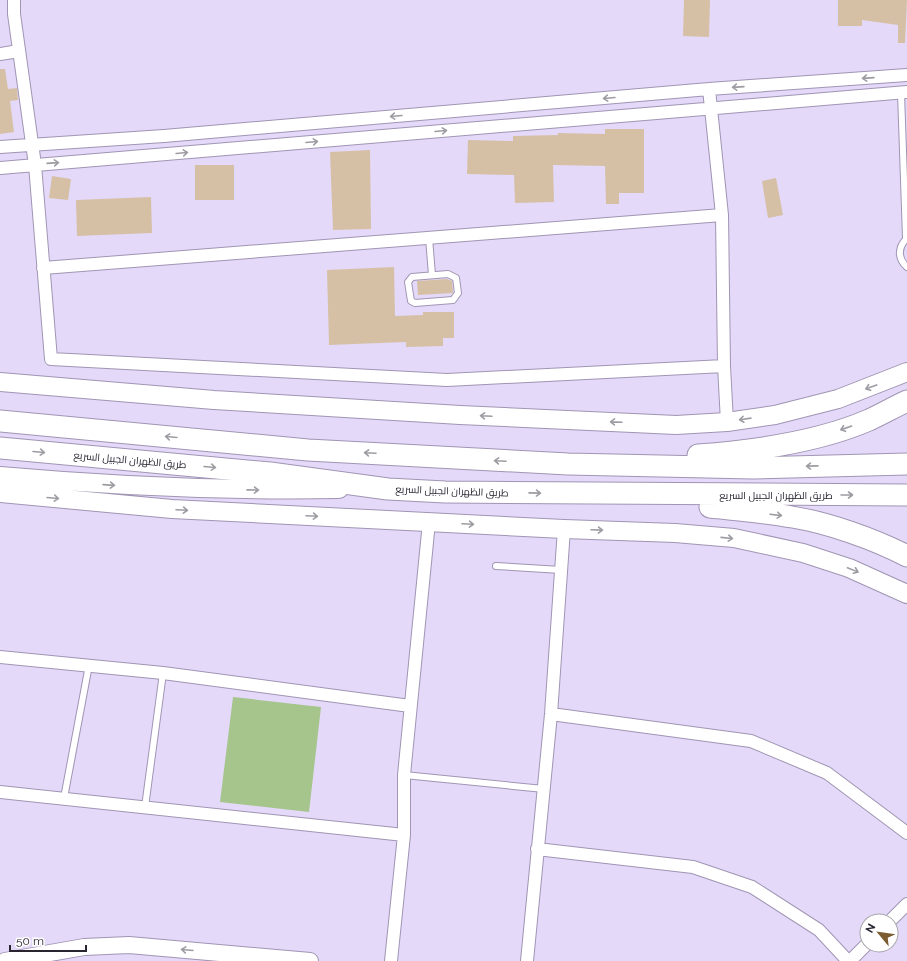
<svg xmlns="http://www.w3.org/2000/svg" width="907" height="961" font-family="Raleway,Cairo,sans-serif">
  <rect width="100%" height="100%" fill="#e4d9f9"/>
  <path fill="#a6c58c" d="M233,697L321,707L309,812L220,802Z"/>
  <path fill="#d6c0a5" d="M684,0H710L709,37L683,36Z
    M838,0H907L905,43H898V25L862,20V26H838Z
    M0,69H5L8,89L17,88L18,100L10,101L14,132L0,134Z
    M605,129H644V193H619V204H606L605,166L553,165L554,202L515,203L514,175L467,174L468,140L513,141V136L558,135V133L605,134Z
    M370,150L371,229L333,230L330,152Z
    M195,165H234V200H195Z
    M52,176L71,179L68,200L49,198Z
    M776,178L783,215L768,218L762,181Z
    M151,197L152,233L77,236L76,200Z
    M394,267L395,316L423,315V312H454V338H443V346L406,347V342L329,345L327,270Z
    M447,279L452,281L453,293L418,295L417,281Z"/>
  <g fill="none" stroke-linecap="round" stroke-linejoin="round">
    <defs>
      <path id="lane" d="M901,93L906,238
        M429,238L432,275
        M907,238C898,247 897,258 907,267
        M448,274L456,278L458,293L453,300L415,303L411,301L408,282L412,277Z
        M496,566L561,570
        M404,775L544,789
        M64,798L89,665
        M145,807L163,673"/>
      <path id="street" d="M14,0V14L35,165L51,359L447,380L724,366L722,215L709,89
        M0,54L19,51
        M0,147L164,136L709,89L907,75
        M0,168L907,92
        M43,268L722,215
        M724,366L727,422
        M0,657L163,673L410,706
        M551,714L751,741L827,773L907,833
        M0,792L404,835
        M537,849L693,867L752,887L819,930L848,961
        M890,921L907,904
        M391,961L404,835V775L429,522
        M527,961L551,714L564,529
        M850,961L867,944"/>
      <path id="secondary" d="M5,961L84,947L129,945L310,961"/>
      <path id="primary" d="M0,382L214,400L460,415L676,425L727,422L775,415L838,399L907,372
        M0,476C113,486 225,491 339,489
        M0,493L172,509L564,529L675,533L734,538L803,553L849,568L907,594"/>
      <path id="highway" d="M0,421L308,450L568,464L753,468L907,464
        M0,448L270,473L388,489L445,492L907,495
        M698,455C753,451 818,442 869,420C882,414 894,407 907,401
        M710,507C738,510 765,512 792,517C829,523 874,539 907,556"/>
    </defs>
    <use href="#lane" stroke="#a095b3" stroke-width="8"/>
    <use href="#street" stroke="#a095b3" stroke-width="14"/>
    <use href="#secondary" stroke="#a095b3" stroke-width="18"/>
    <use href="#primary" stroke="#a095b3" stroke-width="20"/>
    <use href="#highway" stroke="#a095b3" stroke-width="23"/>
    <use href="#lane" stroke="#fff" stroke-width="6"/>
    <use href="#street" stroke="#fff" stroke-width="12"/>
    <use href="#secondary" stroke="#fff" stroke-width="16"/>
    <use href="#primary" stroke="#fff" stroke-width="18"/>
    <use href="#highway" stroke="#fff" stroke-width="21"/>
  </g>
  <defs><path id="oneway-shaft" d="M-6 0H5M1.5-3L5.5 0L1.5 3" fill="none" stroke-width="1.6" stroke-linecap="round" stroke-linejoin="round"/></defs>
  <g stroke="#9e9ca2">
    <use href="#oneway-shaft" transform="translate(868 78) rotate(176)"/>
    <use href="#oneway-shaft" transform="translate(738 87) rotate(176)"/>
    <use href="#oneway-shaft" transform="translate(609 98) rotate(175)"/>
    <use href="#oneway-shaft" transform="translate(396 116) rotate(175)"/>
    <use href="#oneway-shaft" transform="translate(441 131) rotate(-5)"/>
    <use href="#oneway-shaft" transform="translate(312 142) rotate(-5)"/>
    <use href="#oneway-shaft" transform="translate(182 153) rotate(-5)"/>
    <use href="#oneway-shaft" transform="translate(53 163) rotate(-4)"/>
    <use href="#oneway-shaft" transform="translate(871 387) rotate(160)"/>
    <use href="#oneway-shaft" transform="translate(486 416) rotate(-177)"/>
    <use href="#oneway-shaft" transform="translate(745 419) rotate(172)"/>
    <use href="#oneway-shaft" transform="translate(616 422) rotate(-178)"/>
    <use href="#oneway-shaft" transform="translate(846 428) rotate(161)"/>
    <use href="#oneway-shaft" transform="translate(171 437) rotate(-175)"/>
    <use href="#oneway-shaft" transform="translate(39 452) rotate(5)"/>
    <use href="#oneway-shaft" transform="translate(370 453) rotate(-177)"/>
    <use href="#oneway-shaft" transform="translate(500 461) rotate(-177)"/>
    <use href="#oneway-shaft" transform="translate(812 466) rotate(179)"/>
    <use href="#oneway-shaft" transform="translate(210 467) rotate(5)"/>
    <use href="#oneway-shaft" transform="translate(109 485) rotate(4)"/>
    <use href="#oneway-shaft" transform="translate(253 490) rotate(1)"/>
    <use href="#oneway-shaft" transform="translate(535 493) rotate(1)"/>
    <use href="#oneway-shaft" transform="translate(847 495)"/>
    <use href="#oneway-shaft" transform="translate(53 498) rotate(5)"/>
    <use href="#oneway-shaft" transform="translate(182 510) rotate(3)"/>
    <use href="#oneway-shaft" transform="translate(776 515) rotate(7)"/>
    <use href="#oneway-shaft" transform="translate(312 516) rotate(3)"/>
    <use href="#oneway-shaft" transform="translate(468 524) rotate(3)"/>
    <use href="#oneway-shaft" transform="translate(597 530) rotate(2)"/>
    <use href="#oneway-shaft" transform="translate(727 538) rotate(6)"/>
    <use href="#oneway-shaft" transform="translate(853 570) rotate(22)"/>
    <use href="#oneway-shaft" transform="translate(187 950) rotate(-175)"/>
  </g>
  <g text-anchor="middle" dominant-baseline="central" stroke-width="4" stroke-linejoin="round" paint-order="stroke">
    <g font-size="10" fill="#282430" stroke="#fff">
      <text transform="translate(130 460) rotate(5)">طريق الظهران الجبيل السريع</text>
      <text transform="translate(452 491) rotate(2)">طريق الظهران الجبيل السريع</text>
      <text x="776" y="495">طريق الظهران الجبيل السريع</text>
    </g>
  </g>
  <g transform="translate(879 933) rotate(299)"><circle r="19" fill="#ffffff" stroke="#a9a7ac"/>
  <path d="M0-3L7 15L0 10L-7 15Z" fill="#7b5c31"/>
  <text y="-6" font-size="11" font-weight="bold" text-anchor="middle" fill="#282430">N</text>
  </g>
  <path d="M10 945v6h76v-6" fill="none" stroke="#282430" stroke-width="2"/>
  <text x="16" y="945" font-size="12" fill="#282430" stroke="#ffffff" stroke-width="3" paint-order="stroke">50 m</text>
</svg>
